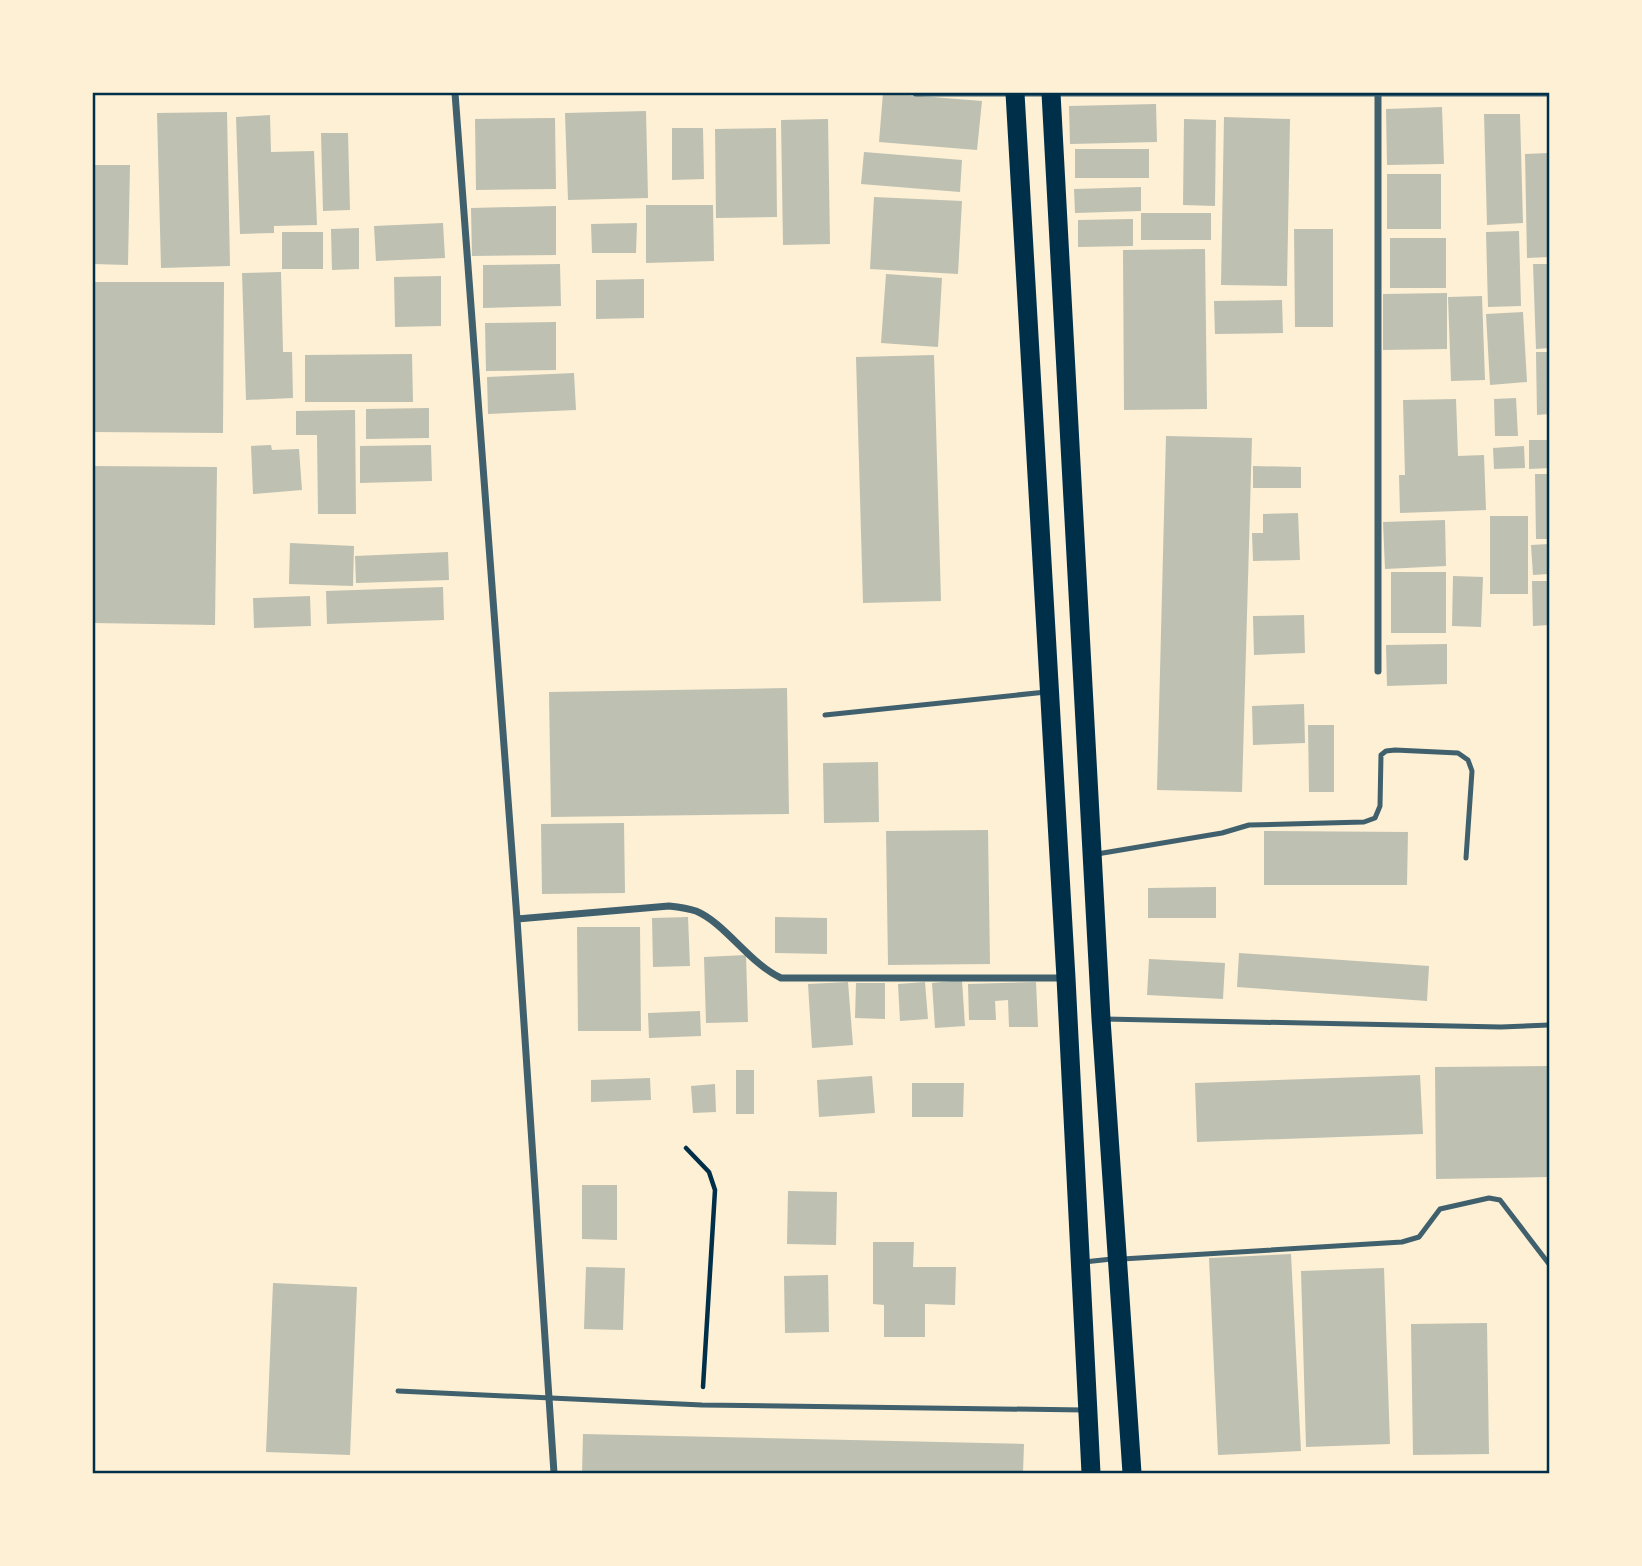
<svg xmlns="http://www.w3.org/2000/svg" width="1642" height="1566" font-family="'Playfair Display',serif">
  <rect width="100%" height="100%" fill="#fdf0d5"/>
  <path fill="#bec0b2" d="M883,93L982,101L977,150L879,142Z
    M1156,104L1157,142L1070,144L1069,106Z
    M1442,107L1444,164L1387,165L1386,109Z
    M646,111L648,198L568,200L565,113Z
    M227,112L230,266L161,268L157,113Z
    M1484,114H1520L1523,223L1487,225Z
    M270,115L271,152L314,151L317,225L274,226V233L240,234L236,117Z
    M1224,117L1290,119L1287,286L1221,285Z
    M555,118L556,189L476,190L475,119Z
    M828,119L830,244L783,245L781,120Z
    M1184,119L1216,120L1215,206L1183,205Z
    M672,128H703L704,179L672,180Z
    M776,128L777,217L716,218L715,129Z
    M321,133H348L350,210L323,211Z
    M1075,149H1149V178H1075Z
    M864,152L962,160L960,192L861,184Z
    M1549,153V257L1527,258L1525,154Z
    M93,165H130L128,265L93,264Z
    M1387,174H1441V229H1387Z
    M1141,187V211L1075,213L1074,189Z
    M874,197L962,201L958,274L870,269Z
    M646,205H713L714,261L646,263Z
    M556,206V255L472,256L471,208Z
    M1141,213H1211V240H1141Z
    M1133,219V246L1078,247V220Z
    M443,223L445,258L376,261L374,226Z
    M637,223L636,253H592L591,224Z
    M359,228V269L332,270L331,229Z
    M1294,229H1333V327H1295Z
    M1519,231L1521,306L1488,307L1486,232Z
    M282,232H323V269H282Z
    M1390,238H1446V288H1390Z
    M1205,249L1207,409L1124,410L1123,250Z
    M560,264L561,306L483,308V265Z
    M1533,264H1549V348L1536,349Z
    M281,272L283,352H292L293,398L246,400L242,273Z
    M886,274L942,278L938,347L881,343Z
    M441,276V326L395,327L394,277Z
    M644,279V318L596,319V280Z
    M93,282H224L223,433L93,432Z
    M1447,293V349L1383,350V294Z
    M1482,296L1485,380L1451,381L1448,297Z
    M1282,300L1283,333L1215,334L1214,301Z
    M1523,312L1527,382L1490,385L1486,314Z
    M556,322V370L486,371L485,323Z
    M1536,352H1549V414L1537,415Z
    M412,354L413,402H305V355Z
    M934,355L941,601L863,603L856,357Z
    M574,373L576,410L488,414L487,377Z
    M1516,398L1518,436H1495L1494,399Z
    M1456,399L1458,456L1484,455L1486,510L1400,513L1399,475H1405L1403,400Z
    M429,408V438L366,439V409Z
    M355,410L356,514H318L317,435H296V411Z
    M1166,436L1252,438L1242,792L1157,790Z
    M1529,440H1549V468L1529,469Z
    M271,445L272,450L299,449L302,490L253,494L251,446Z
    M431,445L432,481L360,483V446Z
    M1524,446L1525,468L1494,469L1493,448Z
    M93,466L217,467L215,625L93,623Z
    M1253,466L1301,467V488H1253Z
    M1535,474H1549V539H1536Z
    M1298,513L1300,560L1253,561L1252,533H1263V514Z
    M1490,516H1528V594H1490Z
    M1445,520L1446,566L1385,569L1383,522Z
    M290,543L354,546L353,586L289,584Z
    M1549,544V574L1533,575L1531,545Z
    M448,552L449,580L356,583L355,556Z
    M1391,572H1446V633H1391Z
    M1453,576L1483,577L1481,627L1452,626Z
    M1532,581H1549V625L1533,626Z
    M443,587L444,620L327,624L326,591Z
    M310,596L311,626L254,628L253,598Z
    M1304,615L1305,653L1254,655L1253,616Z
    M1447,644V684L1387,686L1386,645Z
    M787,688L789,814L551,817L549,692Z
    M1304,704L1305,743L1253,745L1252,706Z
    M1308,725H1334V792H1309Z
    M878,762L879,822L824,823L823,763Z
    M624,823L625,893L542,894L541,824Z
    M988,830L990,964L888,965L886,831Z
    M1264,831L1408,832L1407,885H1264Z
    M1216,887V918H1148V888Z
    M688,917L690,966L653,967L652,918Z
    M775,917L827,918V954L775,953Z
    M577,927H640L641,1031H578Z
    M1239,953L1429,966L1427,1001L1237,987Z
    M746,955L748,1022L706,1023L704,957Z
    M1149,959L1225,963L1223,999L1147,995Z
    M962,980L965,1026L935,1028L932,983Z
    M848,982L853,1045L812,1048L808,984Z
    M925,982L928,1019L900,1021L898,984Z
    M1036,982L1038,1027H1009L1008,1000L995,1001L996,1020H969L968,984Z
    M856,983H885V1019L855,1018Z
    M700,1011L701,1036L649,1038L648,1013Z
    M1549,1066V1177L1436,1179L1435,1067Z
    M736,1070H754V1114H736Z
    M1420,1075L1423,1134L1197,1142L1195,1083Z
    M872,1076L875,1113L819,1117L817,1080Z
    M650,1078L651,1100L591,1102V1080Z
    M912,1083H964L963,1117H912Z
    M715,1084L716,1112L693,1113L691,1086Z
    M582,1185H617V1240L582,1239Z
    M788,1191L837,1192L836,1245L787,1244Z
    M873,1242H914L913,1267H956L955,1305L925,1304V1337H884V1305L873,1304Z
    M1291,1254L1301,1451L1218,1455L1209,1258Z
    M586,1267L625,1268L623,1330L584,1329Z
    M1384,1268L1390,1444L1306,1447L1301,1271Z
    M828,1275L829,1332L785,1333L784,1276Z
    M273,1283L357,1287L350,1455L266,1452Z
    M1487,1323L1489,1454L1413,1455L1411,1324Z
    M583,1434L1024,1444L1023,1473H582Z"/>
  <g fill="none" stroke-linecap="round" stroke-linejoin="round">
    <path stroke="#003049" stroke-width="4.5" d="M686,1148L709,1172L715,1190L703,1387"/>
    <path stroke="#3f606c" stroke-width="5" d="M825,715L1046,692
      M1097,854L1222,833L1249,825L1364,822L1375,818L1380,806L1381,755L1386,751L1395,750L1458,753L1468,760L1472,771L1466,858
      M1104,1019L1501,1027L1549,1025
      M1122,1259L1402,1242L1419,1237L1440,1209L1489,1198L1500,1200L1549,1264
      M1084,1262L1112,1259
      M398,1391L702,1405L1084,1410"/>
    <path stroke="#3f606c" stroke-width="7" d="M455,93L517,919L554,1473
      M916,93H1549
      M1378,671V94
      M517,919L669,906C678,907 687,908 696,911C725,923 749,963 781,978H1065"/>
    <path stroke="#003049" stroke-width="19" d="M1015,93L1066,978L1091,1473
      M1051,93L1101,1019L1132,1473"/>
  </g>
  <rect width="1642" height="1566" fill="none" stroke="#fdf0d5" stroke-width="189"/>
  <rect x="94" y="94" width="1454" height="1378" fill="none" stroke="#003049" stroke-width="2.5"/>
</svg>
